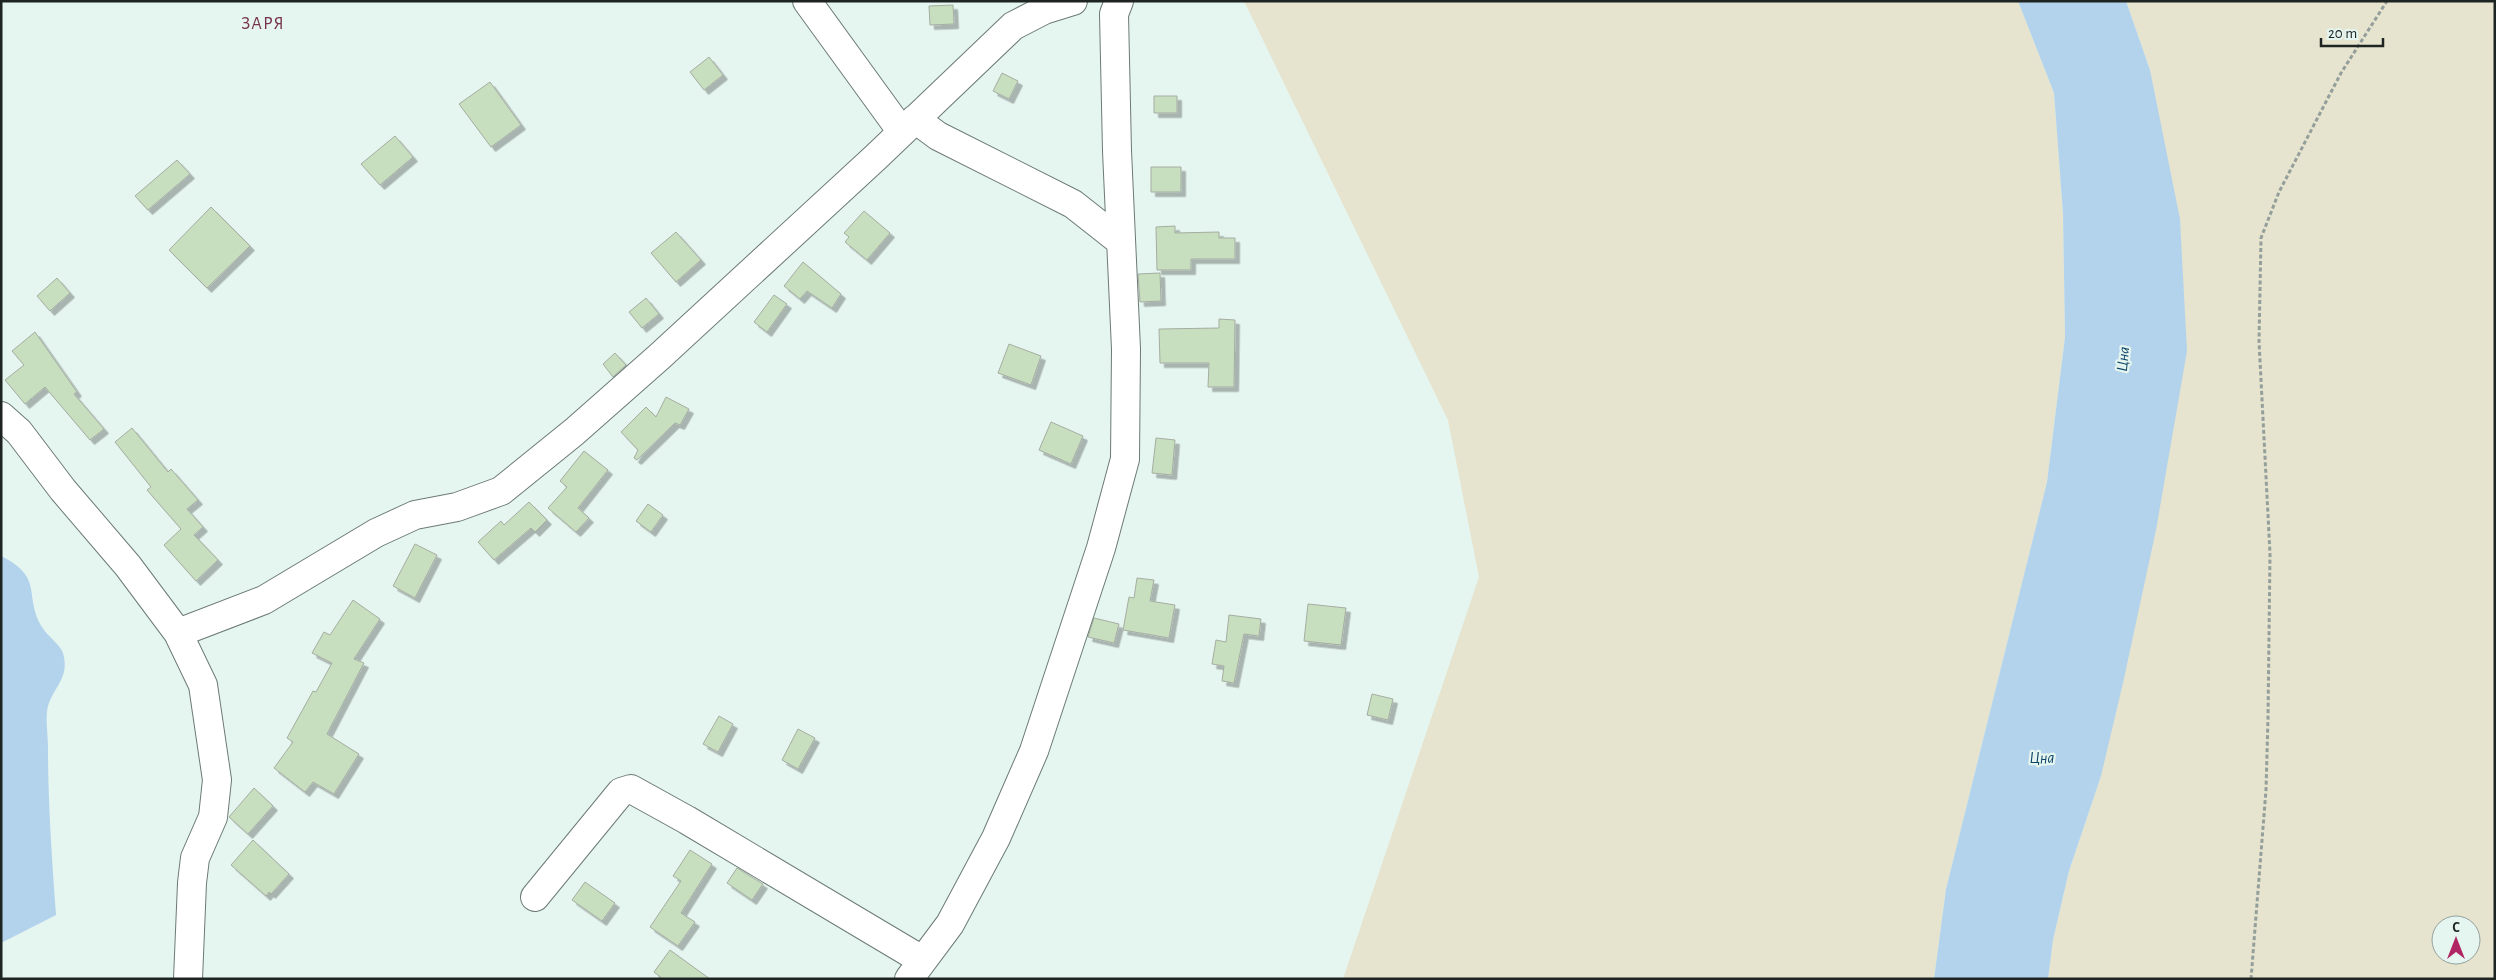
<svg xmlns="http://www.w3.org/2000/svg" width="2496" height="980" font-family="'Alegreya Sans',sans-serif">
  <defs>
    <filter id="shadow"><feDropShadow dx="4.5" dy="4.5" stdDeviation="0" flood-color="#0004"/></filter>
  </defs>
  <rect width="100%" height="100%" fill="#e5f5ef"/>
  <path fill="#e6e4ce" fill-rule="evenodd" d="M1244,1H2018L2054,93L2063,214L2065,337L2047,482L1946,889L1934,979H1343L1479,577L1448,420Z
    M2126,1H2495V979H2048L2053,940L2069,871L2101,776L2150,70ZM2441,925H2471V955H2441Z"/>
  <path fill="#b3d3ec" d="M2018,1H2126L2150,70L2180,219L2187,351L2156,530L2123,683L2101,776L2069,871L2053,940L2048,979H1934L1946,889L2047,482L2065,337L2063,214L2054,93Z
    M1,556C45,578 23,595 42,627C47,636 60,644 63,653C70,678 54,686 48,706C45,718 48,735 48,748C48,804 52,859 56,915L1,943Z"/>
  <path fill="#c7debf" stroke="#a5ada2" filter="url(#shadow)" d="M953,5L954,24L930,25L929,6Z
    M709,57L723,75L704,90L690,72Z
    M1002,73L1018,81L1009,99L993,91Z
    M490,82L521,125L491,147L459,104Z
    M1154,96H1177V113H1154Z
    M395,136L413,157L380,185L361,164Z
    M177,160L190,174L148,210L135,196Z
    M1151,167H1181V192H1151Z
    M211,207L250,246L207,288L169,250Z
    M864,211L890,233L867,260L845,242L849,237L844,233Z
    M1175,226V233L1219,232V238H1235V259H1191V270H1157L1156,227Z
    M676,232L701,260L676,282L651,253Z
    M803,262L841,294L832,308L807,291L800,299L784,286Z
    M1160,273L1161,301L1140,302L1138,274Z
    M57,278L70,293L50,311L37,296Z
    M774,295L787,304L767,332L754,322Z
    M646,298L659,314L642,328L629,312Z
    M1219,319L1235,320L1234,387H1208L1209,363H1160L1159,329L1219,328Z
    M35,332L77,392L74,394L104,429L90,440L45,387L25,404L5,380L24,365L12,351Z
    M1009,344L1041,356L1031,385L998,373Z
    M615,353L626,365L613,377L603,364Z
    M666,397L689,409L680,425L675,423L637,460L634,458L638,450L621,432L646,407L656,417Z
    M1051,422L1083,436L1071,464L1039,450Z
    M132,428L168,472L171,469L198,500L187,509L203,527L194,535L218,560L196,581L164,545L181,529L147,490L151,487L115,442Z
    M1156,438L1175,440L1172,475L1152,473Z
    M584,451L608,470L578,508L589,518L576,532L548,508L567,487L560,481Z
    M529,502L547,520L535,532L531,528L494,560L478,542L501,521L504,525Z
    M648,504L663,515L651,532L636,521Z
    M415,544L437,555L415,598L393,586Z
    M1137,578L1154,580L1150,601L1175,605L1169,638L1123,630L1129,597L1134,598Z
    M353,600L380,619L354,659L364,663L327,734L359,754L334,794L313,782L305,792L274,768L293,742L287,738L313,691L316,692L332,663L312,653L324,632L330,635Z
    M1308,604L1346,608L1341,645L1304,641Z
    M1229,615L1261,619L1259,636L1244,634L1234,683L1222,681L1224,666L1212,664L1216,640L1226,642Z
    M1094,618L1119,624L1114,643L1088,637Z
    M1372,694L1393,699L1388,720L1367,715Z
    M719,716L733,724L718,752L703,744Z
    M798,729L815,738L798,769L782,760Z
    M254,788L273,806L248,834L229,817Z
    M253,840L289,874L271,894L269,892L266,896L231,865Z
    M690,850L712,864L681,913L695,922L678,946L650,927L681,881L673,876Z
    M737,868L763,884L752,900L727,883Z
    M585,882L615,903L602,921L572,900Z
    M670,950L710,979H663L654,972Z"/>
  <g fill="none" stroke-linecap="round" stroke-linejoin="round">
    <defs>
      <path id="minor" d="M807,1L902,132
        M915,119L938,136L1073,204L1120,241
        M1,416L19,432L63,490L128,566L178,633L203,685L217,780L213,817L195,858L192,883L188,979
        M178,633L264,600L376,533L415,515L457,507L501,491L574,432L659,357L876,157L1013,26L1044,10L1073,1
        M535,897L621,792L631,789L687,820L922,960
        M909,979L950,924L996,838L1034,751L1101,548L1125,459L1126,349L1117,151L1114,14L1119,1"/>
    </defs>
    <use href="#minor" stroke="#6c7a75" stroke-width="30"/>
    <path stroke="#949f9b" stroke-width="3" stroke-dasharray="4 2.5" stroke-linecap="butt" d="M2251,979L2266,790L2268,718L2270,554L2259,341L2261,238L2279,192L2341,73L2387,1"/>
    <use href="#minor" stroke="#fff" stroke-width="28"/>
  </g>
  <g text-anchor="middle" dominant-baseline="central" stroke-width="4.5" stroke-linejoin="round" paint-order="stroke">
    <g font-size="16" font-style="italic" fill="#0d4566" stroke="#e5f5ef">
      <text transform="translate(2123 359) rotate(-84)">Цна</text>
      <text x="2042" y="758">Цна</text>
    </g>
    <g font-size="18" letter-spacing="1" fill="#77324c" stroke="#e5f5ef">
      <text x="263" y="24">ЗАРЯ</text>
    </g>
  </g>
  <rect width="2496" height="980" fill="none" stroke="#1e2422" stroke-width="5"/>
  <g transform="translate(2456 940)"><circle r="24" fill="#e5f5ef" stroke="#95a19d"/>
  <path d="M0-4L9 19L0 12L-9 19Z" fill="#b02563"/>
  <text y="-8" font-size="14" font-weight="bold" text-anchor="middle" fill="#1e2422">С</text>
  </g>
  <path d="M2321 38v8h62v-8" fill="none" stroke="#1e2422" stroke-width="2.5"/>
  <text x="2328" y="38" font-size="15" fill="#1e2422" stroke="#e5f5ef" stroke-width="4" paint-order="stroke">20 m</text>
</svg>
